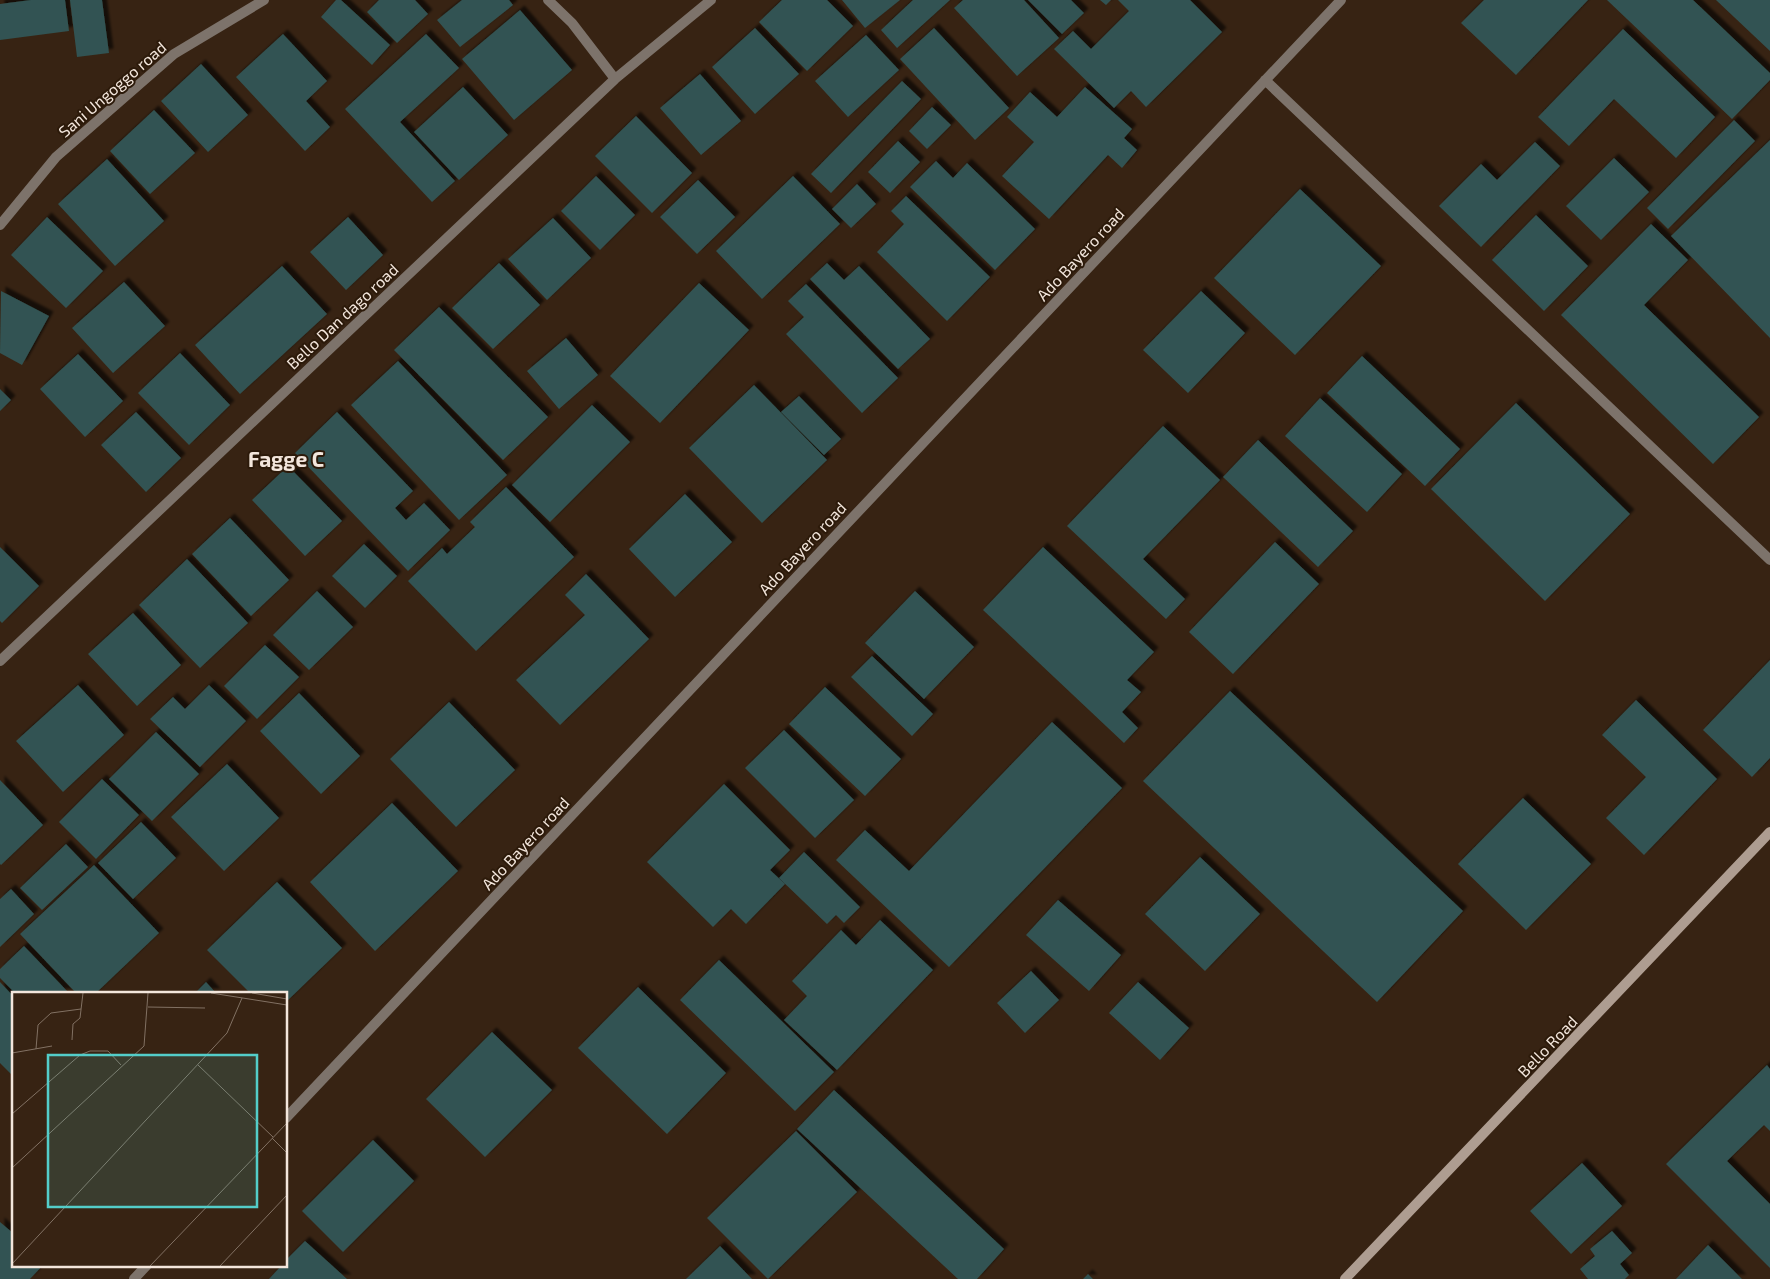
<svg xmlns="http://www.w3.org/2000/svg" width="1770" height="1279" font-family="'Exo 2',sans-serif">
  <defs>
    <filter id="shadow"><feDropShadow dx="4.5" dy="-4.5" stdDeviation="1" flood-color="#0009"/></filter>
  </defs>
  <rect width="100%" height="100%" fill="#372313"/>
  <path fill="#325352" filter="url(#shadow)" d="M31,0H65L69,31L0,40V4Z
    M70,0H102L109,53L77,57Z
    M336,0H341L390,45L372,65L321,17Z
    M379,0H415L428,14L397,43L367,12Z
    M462,0H509L513,5L460,47L437,20Z
    M782,0H827L853,26L807,71L759,22Z
    M842,0H900L865,28Z
    M913,0H950L897,48L881,30Z
    M963,0H1024L1059,38L1017,76L954,8Z
    M1028,0H1071L1084,13L1062,34Z
    M1100,0H1111L1106,5Z
    M1118,0H1190L1222,32L1146,107L1131,91L1114,108L1054,49L1073,31L1091,49L1129,11Z
    M1484,0H1588L1516,75L1461,23Z
    M1607,0H1693L1770,73V80L1732,119Z
    M1716,0H1770V51Z
    M520,10L572,70L514,120L462,59Z
    M755,28L799,74L755,114L712,67Z
    M934,28L1009,108L975,140L900,59Z
    M1623,29L1715,117L1676,158L1614,99L1569,146L1538,117Z
    M283,34L327,81L306,101L330,127L305,151L236,77Z
    M426,34L459,68L400,122L455,181L432,202L345,109Z
    M866,35L899,70L848,117L815,81Z
    M201,64L248,115L208,152L161,101Z
    M700,74L741,121L701,155L660,108Z
    M902,81L921,99L831,193L811,174Z
    M463,87L508,135L459,180L414,132Z
    M1085,87L1132,129L1124,138L1137,150L1122,168L1108,155L1049,219L1002,176L1034,142L1007,117L1030,92L1057,117Z
    M932,107L951,125L927,149L909,131Z
    M154,110L195,153L150,194L110,151Z
    M636,116L692,173L652,213L595,156Z
    M1734,120L1755,141L1668,229L1647,208Z
    M1770,140V338L1671,236Z
    M898,141L920,162L890,193L868,172Z
    M1535,142L1560,166L1481,247L1439,206L1481,164L1497,180Z
    M1614,158L1649,192L1601,240L1566,206Z
    M107,159L164,221L115,266L58,204Z
    M936,161L953,178L967,163L1035,229L995,270L910,187Z
    M596,176L635,215L600,250L561,211Z
    M793,176L840,224L762,299L716,251Z
    M698,180L735,217L697,254L660,217Z
    M857,184L876,204L851,228L832,209Z
    M1300,189L1381,266L1295,355L1214,278Z
    M906,196L990,277L947,321L877,252L904,224L891,211Z
    M1536,215L1588,266L1544,311L1492,260Z
    M47,217L103,271L66,308L11,255Z
    M348,217L383,255L346,290L310,252Z
    M553,218L591,258L547,300L508,259Z
    M1651,224L1688,260L1644,305L1759,417L1713,464L1561,315Z
    M499,263L540,305L493,349L452,308Z
    M827,263L844,280L859,266L930,339L898,369L810,279Z
    M282,266L327,314L240,394L195,345Z
    M124,282L165,326L113,373L72,328Z
    M699,283L749,330L660,423L610,376Z
    M806,284L898,378L862,413L786,334L804,317L788,301Z
    M1,291L49,316L22,365L0,353Z
    M1201,291L1245,333L1188,393L1143,350Z
    M439,307L548,417L503,460L394,350Z
    M566,338L598,375L559,409L527,371Z
    M180,353L230,405L189,445L138,393Z
    M78,354L123,401L85,437L40,389Z
    M1362,356L1460,449L1425,486L1327,393Z
    M398,361L507,475L459,520L351,405Z
    M754,385L827,460L762,523L689,448Z
    M0,389L11,400L0,411Z
    M799,396L841,439L824,455L781,412Z
    M1320,398L1402,474L1367,512L1285,436Z
    M1516,403L1630,514L1545,601L1431,489Z
    M592,405L630,442L550,522L512,485Z
    M136,412L181,458L146,492L101,445Z
    M337,412L413,491L395,508L406,520L424,503L450,530L408,571L295,453Z
    M1163,426L1220,480L1143,559L1185,599L1166,619L1067,526Z
    M1258,440L1353,531L1318,567L1223,477Z
    M288,466L342,521L305,556L252,500Z
    M506,487L574,557L476,651L408,581L442,548L447,554L475,527L470,522Z
    M685,494L732,542L675,597L629,549Z
    M230,518L289,580L251,616L192,554Z
    M1275,542L1319,584L1233,674L1189,632Z
    M364,544L397,576L365,608L332,576Z
    M0,547L39,586L2,623L0,621Z
    M1043,547L1154,652L1127,680L1141,692L1122,712L1138,728L1124,743L983,610Z
    M187,559L248,623L200,668L139,605Z
    M586,574L649,639L560,725L516,680L585,615L565,595Z
    M317,591L353,627L309,670L273,635Z
    M915,591L974,647L924,699L865,643Z
    M133,613L181,665L137,706L88,654Z
    M265,645L299,677L257,719L224,686Z
    M872,656L933,714L912,736L851,677Z
    M1770,660V758L1752,777L1703,730Z
    M78,685L124,735L63,792L16,741Z
    M209,685L246,721L200,767L150,719L173,697L185,709Z
    M825,687L901,759L865,796L789,724Z
    M1230,691L1463,911L1377,1002L1143,781Z
    M299,693L360,756L321,794L260,731Z
    M1636,700L1717,779L1644,855L1606,818L1646,777L1602,735Z
    M449,702L515,770L456,827L390,759Z
    M1052,722L1122,788L949,967L836,860L865,830L909,871Z
    M784,730L854,800L815,838L745,768Z
    M156,732L199,774L152,821L109,779Z
    M227,764L279,818L224,871L171,817Z
    M102,779L139,815L96,859L59,822Z
    M0,780L43,825L1,865L0,864Z
    M724,784L790,850L770,870L785,884L746,924L731,909L713,927L647,862Z
    M1523,798L1591,864L1526,930L1458,864Z
    M392,803L458,871L375,951L310,882Z
    M141,822L176,858L133,899L98,863Z
    M66,844L88,867L42,910L20,888Z
    M804,852L860,907L844,923L836,915L827,924L779,878Z
    M1200,857L1260,914L1205,971L1145,914Z
    M94,865L159,933L96,993H76L20,934Z
    M277,882L342,948L286,1002V993H250L207,950Z
    M11,889L34,914L0,947V899Z
    M1058,900L1121,955L1089,991L1026,935Z
    M880,920L933,970L837,1070L784,1020L807,996L792,981L841,930L856,945Z
    M24,946L69,993H15L0,978V969Z
    M719,960L834,1072L795,1111L680,1000Z
    M1031,971L1059,1000L1025,1033L997,1003Z
    M0,982L14,997V1072L11,1074L0,1063Z
    M206,982L216,993H195Z
    M1138,982L1189,1028L1160,1060L1109,1013Z
    M638,987L726,1073L667,1134L578,1048Z
    M492,1032L552,1090L485,1157L426,1099Z
    M1767,1065L1770,1069V1131L1764,1125L1727,1161L1770,1204V1268L1666,1164Z
    M834,1090L1004,1249L977,1279H958L797,1129Z
    M796,1131L857,1192L768,1279L707,1218Z
    M373,1140L414,1181L343,1252L302,1211Z
    M1582,1163L1622,1206L1571,1254L1530,1211Z
    M0,1222L14,1234V1265H43L30,1279H0Z
    M1612,1231L1632,1253L1620,1264L1629,1275L1625,1279H1588L1580,1269L1595,1256L1590,1249Z
    M305,1241L347,1279H269L282,1265H286V1260Z
    M1708,1245L1742,1279H1676Z
    M720,1246L752,1279H686Z
    M1088,1274L1093,1279H1083Z"/>
  <g fill="none" stroke-linecap="round" stroke-linejoin="round">
    <path stroke="#7d736b" stroke-width="10" d="M548,0L572,23L615,79
      M1265,80L1770,560
      M0,225L56,157L174,54L264,0
      M0,661L615,79L711,0
      M286,1118L1341,0
      M134,1279L147,1265"/>
    <path stroke="#ae9d91" stroke-width="10" d="M1345,1279L1770,832"/>
  </g>
  <g text-anchor="middle" dominant-baseline="central" stroke-width="4" stroke-linejoin="round" paint-order="stroke">
    <g font-size="16" fill="#f3e6dc" stroke="#2c1a0a">
      <text transform="translate(112 89) rotate(-41)">Sani Ungoggo road</text>
      <text transform="translate(1080 254) rotate(-47)">Ado Bayero road</text>
      <text transform="translate(342 316) rotate(-43)">Bello Dan dago road</text>
      <text transform="translate(802 548) rotate(-47)">Ado Bayero road</text>
      <text transform="translate(525 843) rotate(-47)">Ado Bayero road</text>
      <text transform="translate(1547 1046) rotate(-46)">Bello Road</text>
    </g>
    <g font-size="21" font-weight="bold" fill="#f3e6dc" stroke="#2c1a0a">
      <text x="286" y="458">Fagge C</text>
    </g>
  </g>
  <g transform="translate(12 992)">
    <rect width="275" height="275" fill="#372313"/>
    <path fill="none" stroke="#827163" stroke-width="1" d="M199,1L275,13M240,1L275,7M136,15L193,16M60,48L61,32L68,26L71,1M24,57L26,33L39,21L69,17M0,61L40,54M186,73L261,145M0,122L68,63L78,59H96L109,73M260,146L275,161M0,176L132,54L136,1M0,272L215,41L230,6M138,274L275,131M208,274L275,203"/>
    <path fill="#53cdc9" fill-opacity="0.15" stroke="#53cdc9" stroke-width="2.5" d="M36,63H245V215H36Z"/>
    <rect width="275" height="275" fill="none" stroke="#f3e6dc" stroke-width="2.5"/>
  </g>
</svg>
